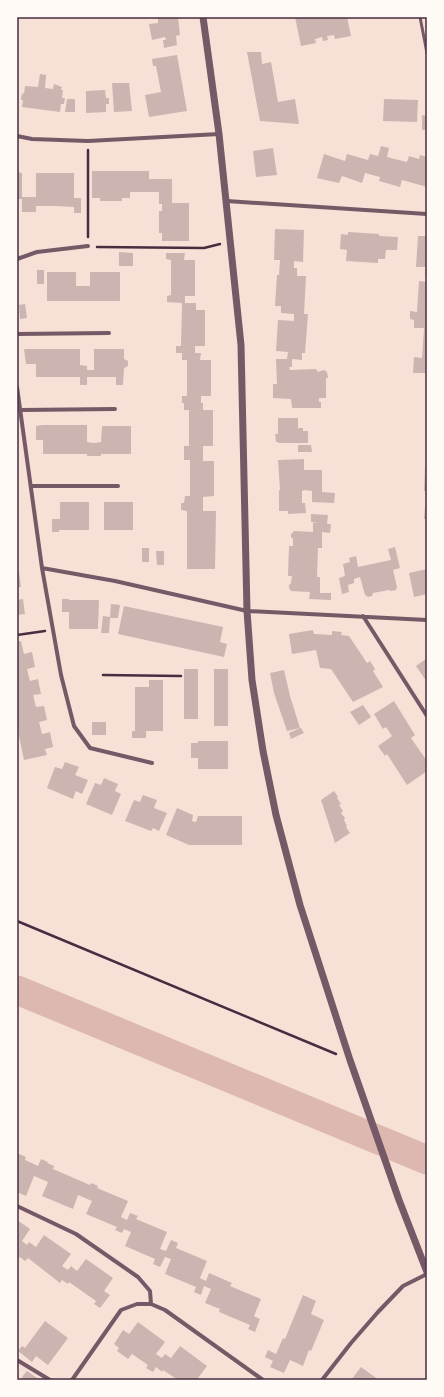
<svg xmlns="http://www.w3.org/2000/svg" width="444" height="1397" font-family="'DejaVu Sans',sans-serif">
  <rect width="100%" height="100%" fill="#f7e1d7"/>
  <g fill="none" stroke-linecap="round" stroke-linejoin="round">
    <path stroke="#dcb8b0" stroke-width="29" d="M17,990L427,1160"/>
  </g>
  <path fill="#ccb4b1" d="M158,17H178L180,35L176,36L177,45L164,48L163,40H166L165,37L152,40L149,24L158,23Z
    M295,17H347L351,36L335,39L334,35L327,36L328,40L323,41L322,37L315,39L316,43L301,46Z
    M247,52H261L262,64L271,62L278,102L295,99L299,124L260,121Z
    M177,55L187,111L149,117L145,95L161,92L156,66H153L152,59Z
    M40,74L46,75L45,88L53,89L54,84L62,87L61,90H63L62,98H65L64,104H61L60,112L22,107L23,100H21L22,93L24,94L25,86L38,87Z
    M112,83H129L132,111L114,112Z
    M105,90L106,98H109V104H106V112L86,113V91Z
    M67,99H75V112H65Z
    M384,99L418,100L417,122L383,121Z
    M422,115L427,116V130H422Z
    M381,146L389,148L387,157L407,162L409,156L419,159L420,155L427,157V187L402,180L400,187L379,181L380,177L365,173L362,183L342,176L339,183L317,178L324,154L345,161L347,154L368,160L370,154L378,156Z
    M273,148L277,175L256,177L253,151Z
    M92,171H149V179H172V203H189V241H162V233H159V211H162V204H159V192H130V198H122V201H100V198H92Z
    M17,172L22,173V197H36V173H74V198H81V213H74V207L55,206H36V212H22V199H17Z
    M275,229L304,230L303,262L294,261V268H297V276H306L304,314H308L305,353H302V360L292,359V367H289L290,370L316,369L318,372L324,370L327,372L328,378H326V398H319V402H321V408H292L291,399L273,398V384H277L276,359H287L288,352L276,351L278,320L294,321V314L281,313V306H275L277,275H279L280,260H274Z
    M348,232L379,234V236L398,237L397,250H386L385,259H378V263L346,261L347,250L340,249L341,234L348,235Z
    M418,236H427V275H425L426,267H416Z
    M119,252L133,253V266H119Z
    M166,253H185L184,260H195V296H185V303H196V310H205V346H195V353H201L200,360H211V396H201V403H203V410H213V446H203V461H214V496L203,497V511H216L215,569H187V511L181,510V503H184L185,496H190V460H184V446H189V410H184V403H182V396H187V360H182V353H176V346H181L182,303L167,302V296L171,295V260L166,259Z
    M37,270H44V284H37Z
    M47,272H76V286H90V272H120V301H47Z
    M419,281L427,282V373H413L414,357L422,358L424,328H414V320L410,319V311L417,312Z
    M25,304L27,318L20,319L19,305Z
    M24,349H80V365L87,366V370H94V349H124V359L128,361V366L124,368L123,385H116V377H87V385H80V377H36V364H26Z
    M278,418H298V428H303V431H308V443H278V442H276L275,434H278Z
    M43,425H87V442L94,443L101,442L102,426H131V454H101V456H87V454H43V440H36V426Z
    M298,445H311L312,452H298Z
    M304,459V470H322V492L335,493L334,503L312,502V491L320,492L305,490L302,491V503H305L306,513L288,514V511H279V491H278L280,490L278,460Z
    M425,467H427V491H424Z
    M60,502H89V530H59V532H52V519H60Z
    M104,502H133V530H104Z
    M425,506H427V519H424Z
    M311,514L328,515L327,524H331L330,533L322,532V548H318L317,577H320V593H331V600L309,599L310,592L291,591L289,588V585L291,583L292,576H288L289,546H293V539L291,537V534L294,531L313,532V523H318L311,522Z
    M395,547L400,568L393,570L397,587L396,590L391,591L389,590L373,593L372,596L368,597L365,595L360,577L354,579V583L348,585L349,592L342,594L339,578L345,576L343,564L350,562L349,558L356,556L358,567L391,560L388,549Z
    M142,548H149V562H142Z
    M156,551H164V565H157Z
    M427,569V594L414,597L409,573Z
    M17,572H19L21,587H17Z
    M23,599L25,614L17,615V600Z
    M62,599H69V600H99L98,629H69V612H62Z
    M111,604L120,605L118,618H110L109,633H101L103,616L110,617Z
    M124,606L223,627L220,642L227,644L224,657L118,634Z
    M313,630L314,634L332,635V631L342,632L341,635L349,636L367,663L370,661L375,669L373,671L383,687L353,702L331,669L320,668L316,650L292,654L289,634Z
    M21,641L24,654L32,652L35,667L27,669L30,681L38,679L41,694L33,695L36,707L44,706L47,720L39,722L42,734L50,732L53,747L45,749L47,755L24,760L17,727V642Z
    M427,658V682L416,666Z
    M184,669H198V719H184Z
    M214,669H228V726H214Z
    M284,670L290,696L300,728H301L304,733L291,739L289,733L300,728L287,731L274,693L270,673Z
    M149,680H163V731H146V738H132V731H135V687H149Z
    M394,701L415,735L411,738L427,761V771L407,785L387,754L385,756L378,746L392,736L386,727L383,729L374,714Z
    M363,705L371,717L359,725L350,712Z
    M92,722H106V735H92Z
    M198,741H228V769H198V758H191V743H198Z
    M65,762L79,767L75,775L88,780L82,794L76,791L73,799L47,788L55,767L62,769Z
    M104,778L118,784L115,791L121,794L112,815L86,804L95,783L101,785Z
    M334,791L338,797L337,798L341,804L339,805L343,811L341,813L345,818L344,820L347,826L346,827L350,833L335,843L321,800Z
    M143,795L157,800L154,808L167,813L159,831L153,828L151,831L125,821L134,800L140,802Z
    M177,808L193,815L192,821L196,822L198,816H242V845H189L166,835Z
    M17,1153L26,1157L25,1160L38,1166L41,1159L48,1162L47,1163L54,1166L53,1169L90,1185L91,1183L98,1186L97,1188L128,1201L121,1217L127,1220L130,1213L138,1216L136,1219L167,1232L160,1249L166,1251L171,1240L178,1243L176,1248L207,1261L200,1278L206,1281L209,1273L232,1283L230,1286L261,1299L254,1316L260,1319L255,1332L248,1329L250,1325L219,1312L220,1309L205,1303L211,1289L204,1286L201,1295L194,1292L196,1287L165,1274L171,1259L165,1257L160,1267L153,1264L155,1259L125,1246L131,1232L124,1229L122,1233L115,1230L117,1227L86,1214L92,1201L78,1195L73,1209L42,1196L48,1182L34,1176L26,1196L17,1192Z
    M17,1220L30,1229L22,1241L27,1245L29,1242L36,1247L44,1235L71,1254L62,1266L68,1270L71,1266L77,1271L86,1259L113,1278L104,1291L110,1295L100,1308L94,1304L96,1301L69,1282L68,1284L62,1280L60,1283L28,1258L25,1261L20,1257L18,1259L17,1258Z
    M303,1295L316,1301L311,1314L324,1320L311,1351L309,1350L303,1366L290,1360L284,1373L270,1367L273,1361L265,1357L268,1350L276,1354L283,1338L285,1339Z
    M45,1321L68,1338L48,1365L36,1356L32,1362L18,1351L22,1346L25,1348Z
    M138,1322L165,1342L156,1354L162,1358L165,1354L171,1358L180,1346L207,1366L198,1378L202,1380H178L163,1370L162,1372L156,1367L153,1372L146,1368L148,1365L132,1354L128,1359L117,1351L119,1348L114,1344L123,1330L129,1334Z
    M361,1367L379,1380H351Z
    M27,1371L40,1380H25L22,1377Z"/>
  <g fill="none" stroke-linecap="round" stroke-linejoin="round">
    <path stroke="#4a2c40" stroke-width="2.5" d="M88,237V150
      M97,247L204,248L220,244
      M17,635L45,631
      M103,675L181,676
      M17,921L336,1054"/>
    <path stroke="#755966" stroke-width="3" d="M420,17L427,53"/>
    <path stroke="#755966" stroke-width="4" d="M17,136L32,139L88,141L219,134
      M227,201L427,214
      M17,259L37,252L88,246
      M17,334L109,333
      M17,387L42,568L61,675L74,726L90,748L152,763
      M20,410L115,409
      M31,486H118
      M42,568L115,581L247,611L427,620
      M363,616L427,716
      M17,1206L76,1234L138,1277L150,1291L151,1304
      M17,1360L50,1380
      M72,1380L121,1310L137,1304H151L165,1310L263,1380
      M322,1380L351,1343L378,1312L403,1286L427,1274"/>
    <path stroke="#755966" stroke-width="7" d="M203,17L219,134L241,345L247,611L252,680L263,751L276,815L300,905L350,1060L399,1200L427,1272"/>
  </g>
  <rect width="444" height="1397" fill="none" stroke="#fffaf5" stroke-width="36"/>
  <rect x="18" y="18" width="408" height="1361" fill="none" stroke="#4a2c40" stroke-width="1.5"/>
</svg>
